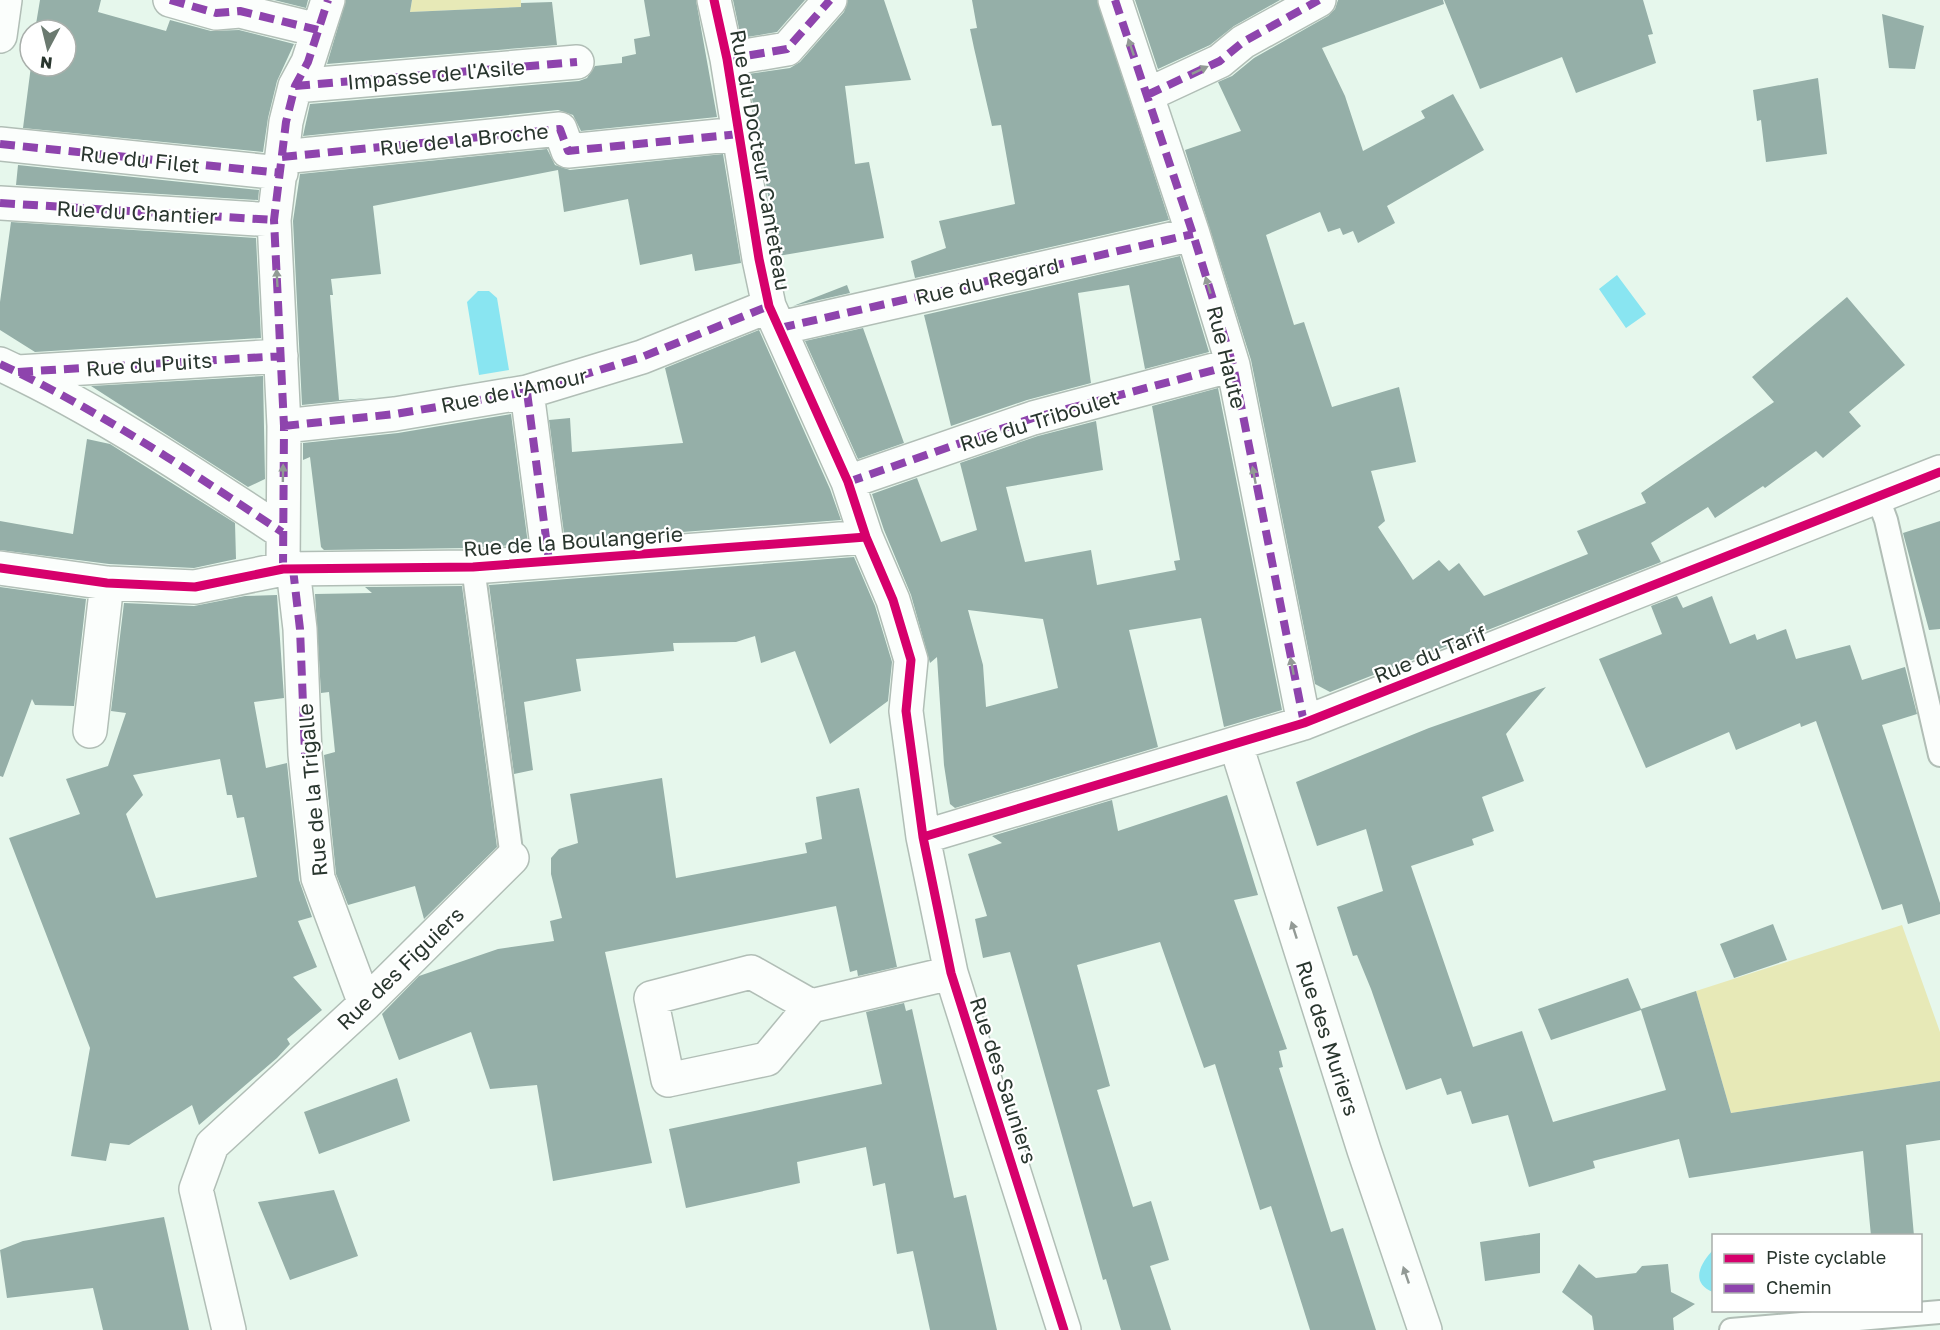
<svg xmlns="http://www.w3.org/2000/svg" width="1940" height="1330" font-family="'Golos Text',sans-serif">
  <rect width="100%" height="100%" fill="#e6f7ec"/>
  <path fill="#e7e9b7" d="M412,0H521V7L410,12Z
    M1902,925L1940,1032V1081L1731,1113L1696,991Z"/>
  <path fill="#89e5f1" d="M1617,275L1646,314L1626,328L1599,289Z
    M478,291H489L497,298L509,370L479,375L467,302Z
    M1713,1250L1714,1292H1713C1689,1282 1701,1263 1713,1250Z"/>
  <path fill="#95afa8" fill-rule="evenodd" d="M40,0H101L98,12L166,31L170,20L211,31L239,30L294,44L277,81L268,118L263,152L23,128L31,66H66V30H35Z
    M274,0H308L306,8Z
    M346,0H412L410,12L521,7V3L552,2L557,45L327,64Z
    M644,0H696L717,117L581,131L573,115L558,110L303,136L310,104L579,81L587,78L595,66L622,63V57L636,54L634,39L650,36Z
    M733,0H805L777,32L741,38Z
    M848,0H884L911,80L845,86L855,164L869,162L884,238L778,256L748,74L790,68L800,62L844,12Z
    M972,0H1097L1169,220L915,278L911,261L946,248L939,221L1015,204L1001,125L992,126L974,48L970,29L977,28Z
    M1135,0H1280L1234,26L1210,45L1158,69Z
    M1338,0H1443L1444,4L1322,48L1345,96L1363,151L1425,118L1421,111L1453,94L1484,150L1387,206L1395,223L1358,243L1353,231L1343,235L1340,228L1328,232L1320,212L1266,235L1294,325L1304,322L1332,407L1399,387L1416,462L1371,471L1385,521L1378,527L1413,580L1439,560L1449,571L1459,563L1484,596L1588,554L1577,531L1646,503L1641,493L1774,402L1752,377L1847,297L1905,365L1849,412L1861,426L1823,458L1816,451L1765,488L1763,486L1715,518L1708,507L1651,543L1661,562L1330,692L1315,684L1251,360L1185,150L1241,131L1218,82L1232,76L1254,58L1328,16L1335,9Z
    M1444,0H1643L1653,34L1648,35L1656,63L1576,93L1562,57L1480,89Z
    M1882,14L1924,26L1915,69L1889,68Z
    M1818,78L1827,154L1766,162L1761,120L1757,121L1753,90Z
    M547,149L555,165L570,170L723,154L741,263L695,271L692,254L640,265L628,199L564,212L558,170L373,206L381,274L331,279L333,295H330L339,400L370,398L302,405L293,221L300,174Z
    M18,165L259,190L258,200L16,185Z
    M11,222L256,238L261,338L35,352L0,330V302Z
    M1180,256L1209,352L1145,369L1129,285L1078,293L1091,383L1027,400L951,426L924,315Z
    M847,285L850,293L793,306Z
    M863,328L904,443L858,459L805,341Z
    M759,330L830,489L841,520L565,541L549,420L570,418L572,452L683,443L665,368Z
    M263,376L265,479L248,487L91,386Z
    M1218,388L1282,710L1224,727L1201,618L1129,630L1158,747L955,808L950,804L944,765L937,657L930,663L911,595L884,530L872,494L917,478L941,542L977,530L960,463L1038,436L1096,421L1103,470L1006,487L1025,562L1091,550L1097,585L1176,570L1174,561L1180,560L1152,406ZM968,610L1043,619L1058,688L986,707L983,665Z
    M511,414L528,544L472,548L324,550L321,547L310,457L303,460V443L398,433Z
    M87,439L110,444L235,523L236,559L194,568L109,564L0,550V521L73,534Z
    M1940,521V629L1929,630L1903,533Z
    M854,557L875,606L892,662L888,701L830,744L795,651L761,663L755,636L736,642L673,643L674,651L576,659L581,691L524,702L533,770L514,774L489,585Z
    M462,586L497,847L424,919L415,886L348,905L336,874L324,755L335,752L329,692L321,693L315,594L372,593L365,587Z
    M0,587L86,599L74,706L35,705L32,699L3,777L0,776Z
    M277,595L284,698L254,702L266,768L287,763L299,880L312,917L298,921L317,967L293,977L322,1010L287,1039L290,1044L277,1058L199,1125L192,1105L129,1145L110,1143L106,1161L71,1156L90,1048L9,838L80,814L66,779L108,766L126,713L111,711L124,603L194,606L245,596ZM220,759L227,795H232L237,818L244,817L257,877L156,898L126,814L143,795L133,775Z
    M1677,596L1683,608L1712,596L1730,644L1755,634L1757,640L1786,629L1796,659L1850,645L1862,680L1905,667L1917,714L1882,725L1940,903V914L1908,924L1902,904L1882,910L1816,721L1801,727L1800,723L1736,750L1729,732L1646,768L1599,659L1662,634L1651,606Z
    M1546,687L1506,734L1524,781L1482,797L1494,831L1472,839L1474,845L1411,866L1473,1047L1522,1031L1553,1122L1666,1090L1641,1010L1551,1040L1538,1009L1628,978L1641,1009L1696,991L1731,1113L1940,1081V1140L1906,1145L1914,1236H1871L1863,1151L1689,1178L1679,1139L1593,1161L1595,1168L1529,1187L1508,1115L1472,1124L1461,1091L1447,1095L1441,1078L1406,1090L1371,989L1357,955L1353,956L1337,907L1383,891L1366,829L1317,846L1296,782L1429,728Z
    M662,778L676,878L807,853L805,843L822,839L816,797L859,788L897,967L858,976L857,970L850,972L836,906L605,952L652,1163L553,1181L537,1085L490,1089L471,1032L399,1060L382,1014L419,976L498,949L554,941L550,921L562,918L551,874V858L559,849L578,843L570,794Z
    M1227,795L1258,895L1234,900L1287,1049L1279,1051L1283,1067L1279,1068L1331,1232L1343,1228L1376,1330H1310L1271,1206L1260,1210L1215,1064L1204,1068L1160,942L1077,965L1110,1086L1097,1090L1133,1207L1151,1201L1169,1260L1150,1266L1171,1330H1121L1106,1279L1103,1280L1010,952L983,958L975,919L987,916L968,854L1002,843L992,836L1112,800L1118,831Z
    M1773,924L1787,960L1734,978L1720,944Z
    M904,1003L906,1011L912,1009L954,1198L966,1195L997,1330H930L913,1251L897,1254L885,1183L873,1186L866,1147L797,1162L800,1183L686,1208L669,1129L882,1084L866,1012Z
    M397,1078L410,1121L319,1154L304,1112Z
    M334,1190L358,1256L290,1280L258,1202Z
    M164,1217L189,1330H103L93,1288L7,1298L0,1250L23,1241Z
    M1540,1233V1273L1485,1281L1480,1242Z
    M1579,1264L1596,1278L1636,1273L1642,1266L1668,1264L1671,1292L1695,1304L1673,1318L1674,1330H1594L1592,1316L1562,1292Z"/>
  <g fill="none" stroke-linecap="round" stroke-linejoin="round">
    <defs>
      <path id="lane" d="M1877,496L1886,520L1940,755
        M473,567L512,858
        M1731,1330L1940,1312"/>
      <path id="street" d="M170,0L216,13L240,11L318,30
        M714,0L727,59L759,259L769,306L848,482L866,537L893,600L911,660L906,711L923,837L951,973L1064,1330
        M1115,0L1193,234L1233,365L1304,723
        M727,59L787,49L830,0
        M295,86L577,62
        M1147,95L1220,61L1243,42L1319,0
        M0,144L281,173
        M282,157L560,129L568,151L739,134
        M0,203L274,220
        M780,328L1193,234
        M0,364C99,410 191,472 282,532
        M18,372L281,356
        M527,392L549,561
        M284,426L395,414L527,392L642,357L769,306
        M848,482L1033,418L1233,365
        M0,568L107,583L195,587L283,569L473,567L866,537
        M283,569L284,426L274,220L286,122L295,86L308,62L328,0
        M293,569L300,629L305,754L318,878L365,1004
        M90,731L107,583
        M1236,745L1364,1150L1425,1330
        M923,837L1304,723L1940,472
        M811,1006L751,972L651,998L668,1080L767,1059L811,1006L951,973
        M229,1330L196,1189L212,1145L365,1004L512,858"/>
      <path id="secondary" d="M0,36L5,0"/>
    </defs>
    <use href="#lane" stroke="#b1beb6" stroke-width="26"/>
    <use href="#street" stroke="#b1beb6" stroke-width="36"/>
    <use href="#secondary" stroke="#b1beb6" stroke-width="36"/>
    <use href="#lane" stroke="#fbfefc" stroke-width="22"/>
    <use href="#street" stroke="#fbfefc" stroke-width="33"/>
    <use href="#secondary" stroke="#fbfefc" stroke-width="33"/>
    <path stroke="#8e44ad" stroke-width="8" stroke-dasharray="15 8" stroke-linecap="butt" d="M170,0L216,13L240,11L318,30
      M1115,0L1193,234L1233,365L1304,723L1301,724
      M727,59L787,49L830,0
      M295,86L577,62
      M1147,95L1220,61L1243,42L1319,0
      M0,144L281,173
      M282,157L560,129L568,151L739,134
      M0,203L274,220
      M780,328L1193,234
      M0,364C99,410 191,472 282,532
      M18,372L281,356
      M527,392L549,561
      M284,426L395,414L527,392L642,357L769,306
      M848,482L1033,418L1233,365
      M283,569L284,426L274,220L286,122L295,86L308,62L328,0
      M293,569L300,629L305,754"/>
    <defs>
      <path id="cycleway" d="M714,0L727,59L759,259L769,306L848,482L866,537L893,600L911,660L906,711L923,837L951,973L1064,1330
        M0,568L107,583L195,587L283,569L473,567L866,537
        M923,837L1304,723L1940,472"/>
    </defs>
    <use href="#cycleway" stroke="#fff" stroke-width="13"/>
    <use href="#cycleway" stroke="#d6006c" stroke-width="9"/>
  </g>
  <defs><path id="oneway-solid" d="M-6-.8H1V-3.2L6.5 0L1 3.2V.8H-6Z" transform="scale(1.5)"/></defs>
  <g fill="#929a95">
    <use href="#oneway-solid" transform="translate(1131 47) rotate(-109)"/>
    <use href="#oneway-solid" transform="translate(1200 70) rotate(-25)"/>
    <use href="#oneway-solid" transform="translate(277 278) rotate(-93)"/>
    <use href="#oneway-solid" transform="translate(1208 285) rotate(-107)"/>
    <use href="#oneway-solid" transform="translate(283 473) rotate(-89)"/>
    <use href="#oneway-solid" transform="translate(1254 475) rotate(-101)"/>
    <use href="#oneway-solid" transform="translate(1292 666) rotate(-101)"/>
    <use href="#oneway-solid" transform="translate(1294 930) rotate(-108)"/>
    <use href="#oneway-solid" transform="translate(1406 1275) rotate(-109)"/>
  </g>
  <g text-anchor="middle" dominant-baseline="central" stroke-width="4.5" stroke-linejoin="round" paint-order="stroke">
    <g font-size="21" fill="#29362e" stroke="#fff">
      <text transform="translate(436 74) rotate(-5)">Impasse de l'Asile</text>
      <text transform="translate(464 139) rotate(-6)">Rue de la Broche</text>
      <text transform="translate(140 159) rotate(6)">Rue du Filet</text>
      <text transform="translate(761 160) rotate(80)">Rue du Docteur Canteteau</text>
      <text transform="translate(137 212) rotate(3)">Rue du Chantier</text>
      <text transform="translate(987 281) rotate(-13)">Rue du Regard</text>
      <text transform="translate(1227 357) rotate(76)">Rue Haute</text>
      <text transform="translate(149 364) rotate(-4)">Rue du Puits</text>
      <text transform="translate(514 390) rotate(-12)">Rue de l'Amour</text>
      <text transform="translate(1039 420) rotate(-17)">Rue du Triboulet</text>
      <text transform="translate(573 541) rotate(-4)">Rue de la Boulangerie</text>
      <text transform="translate(1430 654) rotate(-22)">Rue du Tarif</text>
      <text transform="translate(312 790) rotate(-95)">Rue de la Trigalle</text>
      <text transform="translate(400 968) rotate(-44)">Rue des Figuiers</text>
      <text transform="translate(1328 1038) rotate(72)">Rue des Muriers</text>
      <text transform="translate(1004 1080) rotate(72)">Rue des Sauniers</text>
    </g>
  </g>
  <rect x="1712" y="1234" width="210" height="78" fill="#ffffff" stroke="#a9afab" stroke-width="1.5"/>
  <rect x="1724" y="1254" width="30" height="9" fill="#d6006c" stroke="#a9afab" stroke-width="1.5"/>
  <text x="1766" y="1264" font-size="18" fill="#29362e">Piste cyclable</text>
  <rect x="1724" y="1284" width="30" height="9" fill="#8e44ad" stroke="#a9afab" stroke-width="1.5"/>
  <text x="1766" y="1294" font-size="18" fill="#29362e">Chemin</text>
  <g transform="translate(48 48) rotate(187)"><circle r="28" fill="#ffffff" stroke="#a9afab" stroke-width="1.5"/>
  <path d="M0-4.5L10 22L0 15L-10 22Z" fill="#6b7a70"/>
  <text y="-9" font-size="16" font-weight="bold" text-anchor="middle" fill="#29362e">N</text>
  </g>
</svg>
